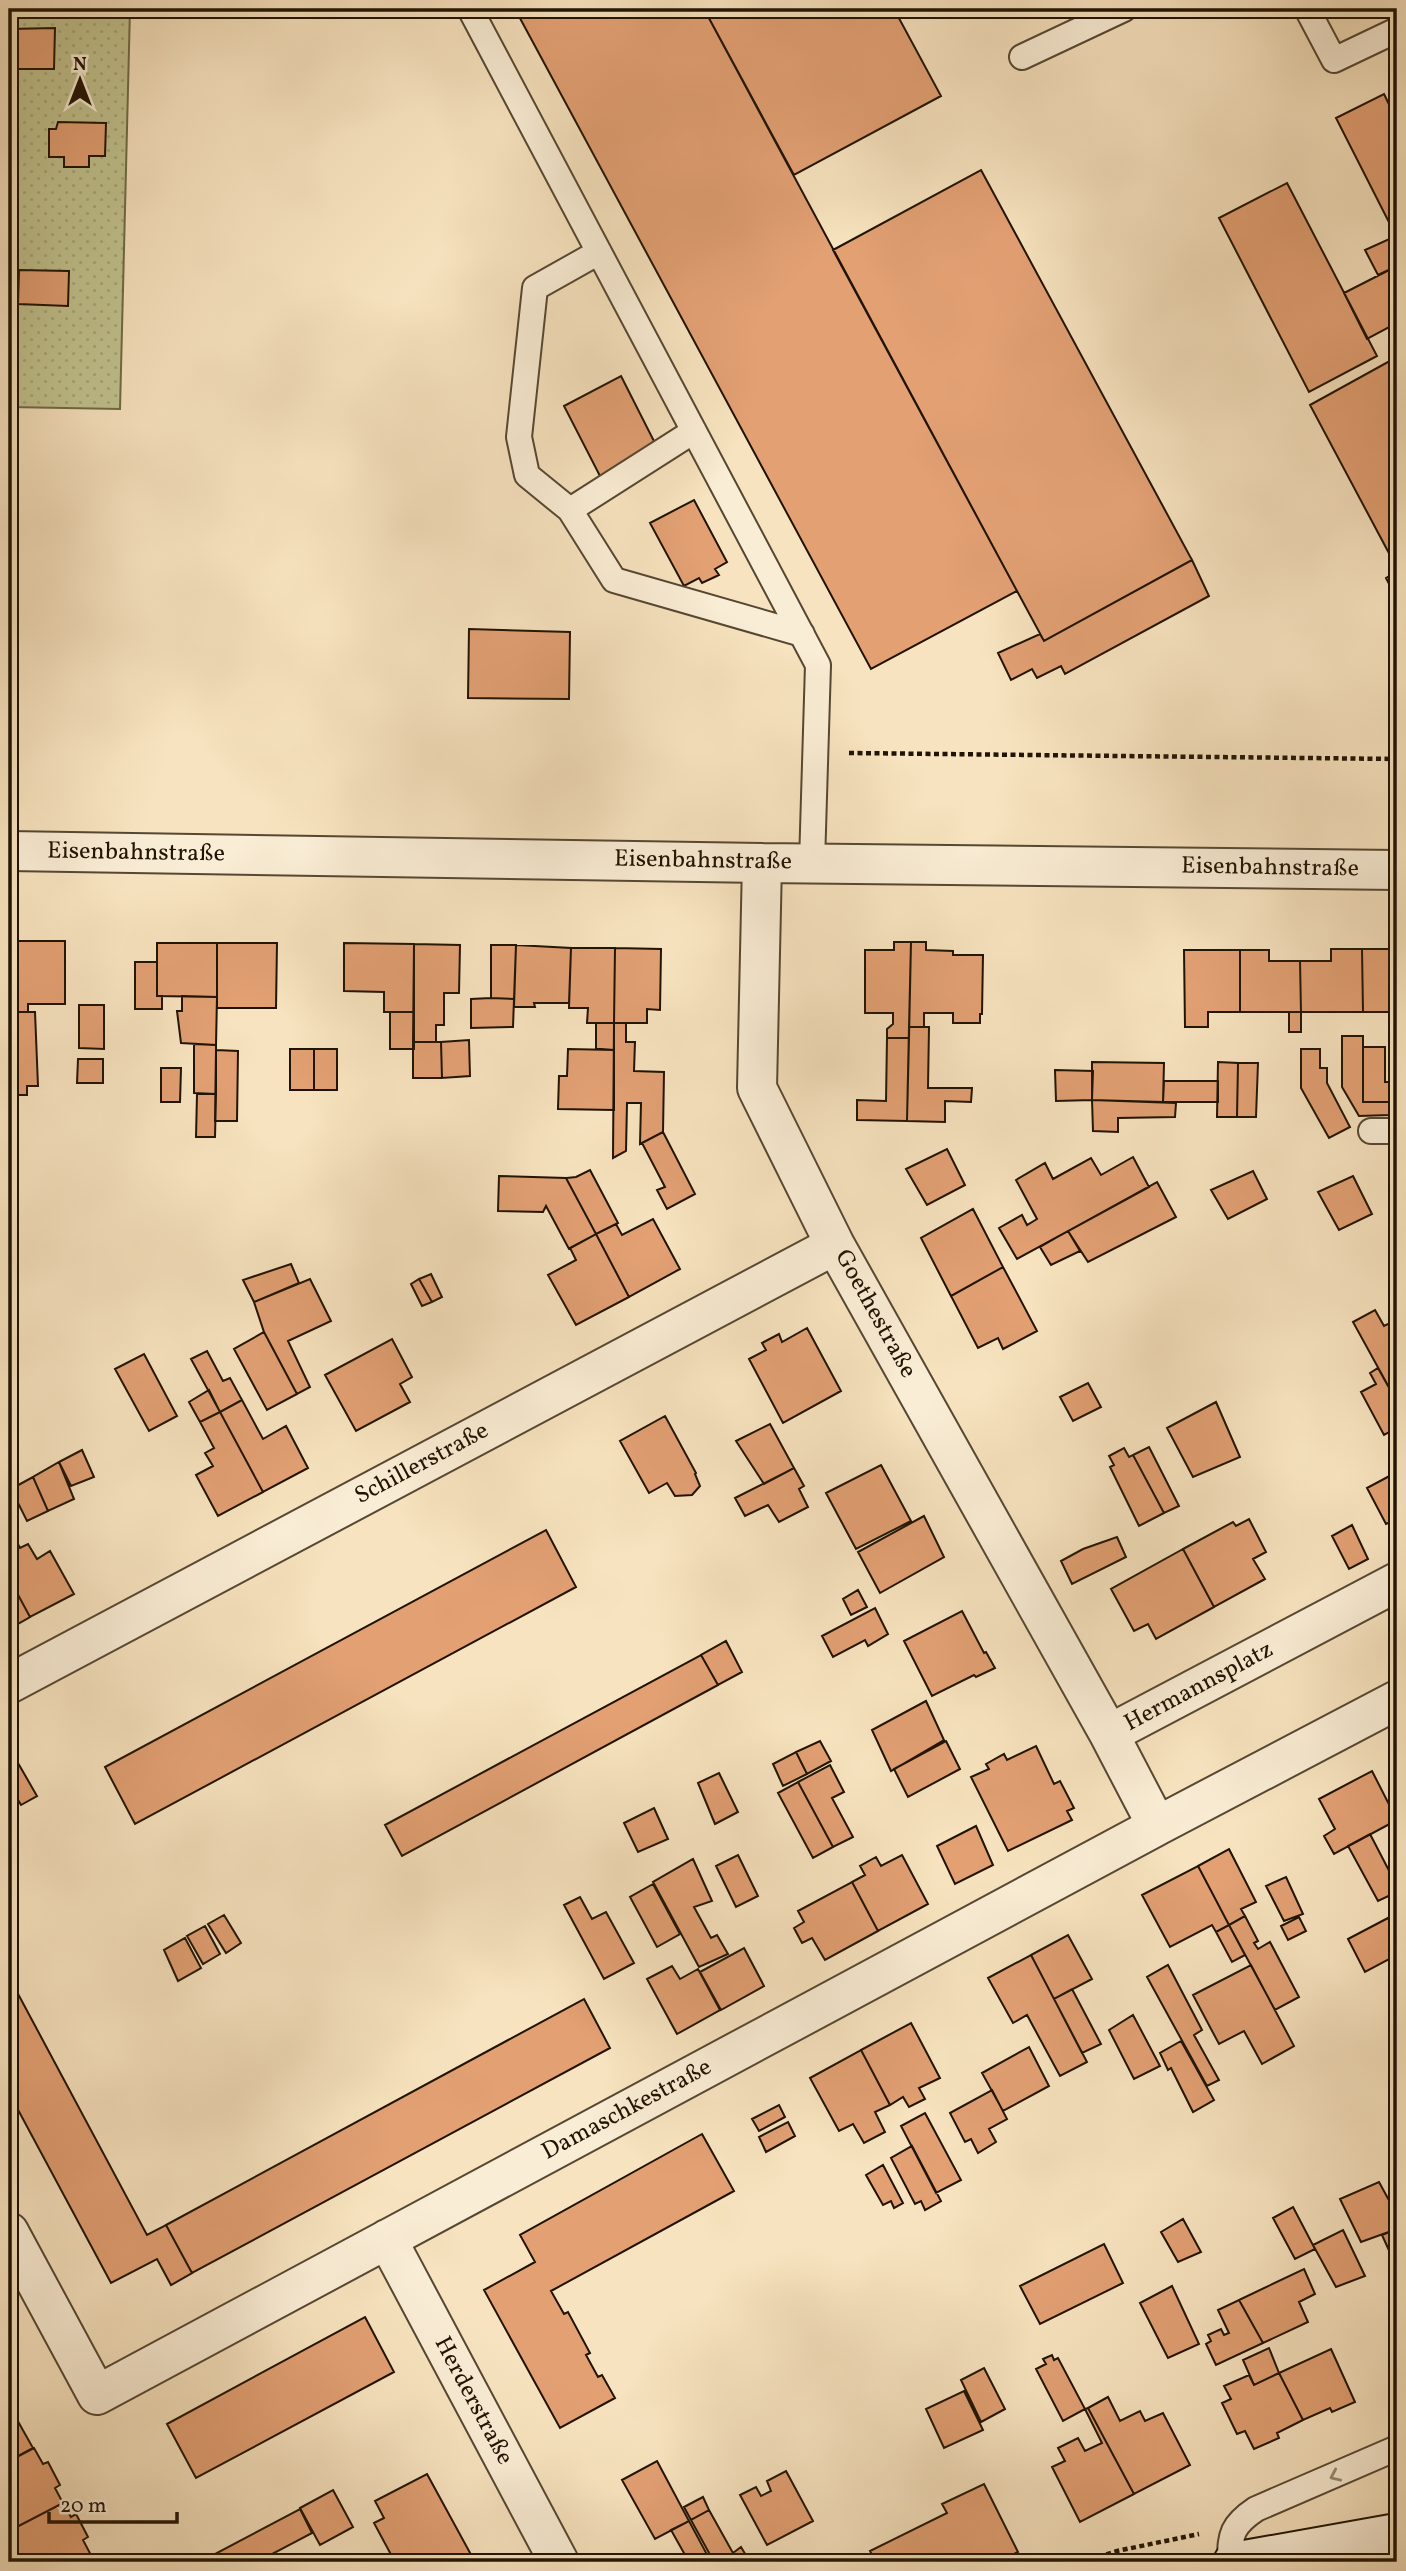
<svg xmlns="http://www.w3.org/2000/svg" width="1406" height="2571" font-family="Vollkorn,serif">
  <defs>
    <pattern id="grass-dots" width="8" height="8" patternUnits="userSpaceOnUse" patternTransform="scale(1.75)"><rect width="8" height="8" fill="#c1c38f"/><path d="M2 2h.1M6 6h.1" fill="none" stroke="#a6a77a" stroke-width="1.8" stroke-linecap="round"/></pattern>
  </defs>
  <rect width="100%" height="100%" fill="#f7e3bf"/>
  <filter id="stains"><feTurbulence type="fractalNoise" baseFrequency=".00286" numOctaves="4"/><feColorMatrix values="0 0 0 0 .2 0 0 0 0 .09 0 0 0 0 .02 0 0 0 .5 -.17"/></filter>
  <radialGradient id="worn" r=".72"><stop offset=".6" stop-color="#630" stop-opacity="0"/><stop offset="1" stop-color="#630" stop-opacity=".3"/></radialGradient>
  <path fill="url(#grass-dots)" stroke="#706b49" stroke-width="2" d="M9,9H130L120,409L9,407Z"/>
  <path fill="#e2a073" stroke="#201303" stroke-width="2" d="M515,9H704L1017,591L871,669Z
    M704,9H894L941,96L794,175Z
    M55,28L54,69H9V29Z
    M1384,94L1397,121V238L1336,118Z
    M58,122L106,123L105,156H89V167H64V157H49V129H56Z
    M981,170L1192,560L1044,641L833,250Z
    M1287,183L1377,356L1309,392L1219,218Z
    M1396,236L1397,266L1378,275L1365,250Z
    M1397,266V323L1367,339L1344,293Z
    M19,270L69,271L68,306L18,304Z
    M1397,357V553L1391,557L1310,405Z
    M621,376L659,451L602,480L564,406Z
    M694,500L727,562L715,569L719,575L702,583L699,578L684,586L650,523Z
    M1192,560L1209,596L1065,674L1061,666L1037,678L1032,669L1011,680L998,653L1040,634L1044,641Z
    M1397,571V599L1386,578Z
    M469,629L570,632L569,699L468,698Z
    M9,941H16L17,1029H9Z
    M16,941H65V1004H28V1012H17Z
    M894,942H911L909,1038H887V1029L893,1024V1013H865V950H894Z
    M911,942H926V950L953,951V955H983L982,1014H980V1023H953V1013H924V1027H909Z
    M157,943H217V997L157,996Z
    M217,943H277L276,1008H217Z
    M344,943L414,944V1012H384V992L344,991Z
    M414,944L460,945L459,993H444V1025H436V1042H413Z
    M491,945H516L514,999L491,998Z
    M516,945L571,948L569,1003H534L535,1007H514Z
    M571,948H615L614,1023H587L588,1008H569Z
    M615,948L661,949L660,1010L647,1009V1023H614Z
    M1331,949H1362L1363,1012H1301L1300,961H1331Z
    M1362,949H1396V1012H1363Z
    M1184,950H1240V1012H1208V1027H1185Z
    M1240,950H1269V961H1300L1301,1012H1240Z
    M135,962H157V996H162V1009H135Z
    M182,996L217,997L216,1045L181,1043L177,1011H182Z
    M491,998L514,999L513,1027L471,1028V999Z
    M79,1005H104V1049L79,1048Z
    M17,1012H35L38,1086H27V1095H17Z
    M390,1012H414V1049H390Z
    M1289,1012H1301V1032H1289Z
    M596,1023H614V1050L596,1049Z
    M614,1023H626V1042H635L634,1071L664,1072L663,1132L640,1144L641,1103H627L626,1151L613,1158Z
    M909,1027H929L928,1088H972L971,1102L945,1101V1122L907,1121Z
    M9,1029H17V1095H9Z
    M1342,1036H1363V1102H1397V1107H1390V1115L1359,1116L1342,1087Z
    M887,1038H909L907,1121L857,1120V1100L886,1101Z
    M469,1040L470,1076L442,1078L441,1042Z
    M413,1042H441L442,1078H413Z
    M194,1044L216,1045V1094L194,1093Z
    M1363,1047H1385V1082H1397V1102H1363Z
    M290,1049H314V1090H290Z
    M314,1049H337V1090H314Z
    M568,1049L614,1050V1110L558,1109L559,1076H567Z
    M1301,1049H1320V1068H1327V1083L1350,1127L1329,1138L1301,1088Z
    M216,1050L238,1051L237,1121H215Z
    M78,1059H103V1083H77Z
    M1092,1062L1164,1063L1163,1102L1092,1100Z
    M1218,1062L1238,1063L1237,1117H1217Z
    M1238,1063H1258L1256,1117H1237Z
    M161,1068H181L180,1102H161Z
    M1055,1070L1093,1071L1092,1100L1056,1101Z
    M1164,1081H1218V1102H1163Z
    M197,1094H216L215,1137H196Z
    M1092,1100L1176,1103L1175,1117L1118,1118V1132L1093,1131Z
    M663,1132L695,1194L667,1209L657,1190L665,1187L642,1143Z
    M947,1149L965,1185L927,1205L906,1169Z
    M1133,1157L1149,1187L1017,1259L999,1228L1022,1215L1027,1225L1037,1219L1016,1180L1045,1163L1053,1179L1091,1158L1101,1175Z
    M590,1170L618,1223L596,1234L566,1178L576,1177Z
    M1253,1171L1267,1199L1228,1219L1211,1190Z
    M499,1176L566,1178L596,1234L569,1249L546,1206L543,1212L498,1211Z
    M1353,1176L1372,1214L1339,1230L1318,1192Z
    M1157,1182L1176,1217L1088,1262L1068,1231Z
    M973,1209L1003,1267L951,1296L921,1238Z
    M653,1219L680,1269L629,1297L596,1234L616,1224L622,1235Z
    M1068,1231L1080,1251L1051,1265L1040,1247Z
    M596,1234L629,1297L576,1325L548,1275L576,1260L570,1248Z
    M291,1264L299,1283L254,1302L243,1280Z
    M1003,1267L1037,1331L1003,1349L998,1338L978,1348L951,1296Z
    M431,1274L442,1297L432,1302L419,1279Z
    M310,1279L331,1321L288,1341L310,1387L297,1394L264,1332L254,1302Z
    M419,1279L432,1302L422,1306L411,1284Z
    M1375,1310L1384,1326L1392,1322L1397,1331V1402L1353,1322Z
    M807,1328L841,1391L783,1423L749,1359L766,1350L762,1343L779,1334L782,1342Z
    M264,1332L297,1394L267,1410L234,1349Z
    M392,1339L412,1377L400,1384L410,1402L356,1431L325,1375Z
    M207,1351L223,1381L230,1378L242,1400L220,1412L191,1359Z
    M144,1354L177,1416L149,1431L115,1369Z
    M1378,1368L1397,1402V1428L1384,1435L1361,1392L1376,1384L1370,1373Z
    M1088,1383L1101,1407L1073,1421L1060,1397Z
    M209,1390L220,1412L200,1422L189,1402Z
    M242,1400L263,1439L286,1426L308,1468L263,1492L220,1412Z
    M1216,1402L1240,1457L1193,1477L1167,1428Z
    M220,1412L263,1492L218,1516L196,1475L213,1466L205,1453L214,1448L200,1422Z
    M665,1416L696,1473L695,1474L700,1486L692,1495L675,1496L667,1483L649,1493L620,1441Z
    M770,1424L794,1468L764,1484L736,1441Z
    M1149,1447L1179,1506L1164,1513L1133,1455Z
    M1124,1448L1129,1457L1133,1455L1164,1513L1139,1526L1110,1467L1114,1465L1109,1456Z
    M82,1450L94,1477L71,1486L59,1462Z
    M59,1462L74,1499L48,1511L33,1477Z
    M881,1465L911,1521L856,1549L826,1493Z
    M794,1468L804,1486L799,1489L808,1507L779,1522L768,1505L745,1516L735,1498Z
    M1397,1472V1524L1395,1520L1386,1524L1367,1488Z
    M33,1477L48,1511L27,1521L11,1489Z
    M924,1516L944,1557L880,1593L858,1552Z
    M1249,1519L1266,1552L1253,1559L1265,1579L1214,1607L1183,1549L1233,1522L1236,1526Z
    M1352,1525L1368,1559L1349,1569L1332,1536Z
    M9,1527L20,1548L28,1544L37,1559L50,1551L74,1594L30,1617L9,1578Z
    M546,1530L576,1587L135,1824L105,1767Z
    M1117,1537L1126,1557L1072,1584L1061,1561L1083,1549Z
    M1183,1549L1214,1607L1156,1639L1148,1624L1134,1631L1111,1589Z
    M9,1578L30,1617L9,1629Z
    M858,1590L867,1607L851,1615L843,1599Z
    M875,1608L888,1634L868,1646L865,1640L833,1657L822,1636Z
    M962,1611L984,1653L986,1652L995,1668L976,1677L974,1675L932,1696L904,1641Z
    M726,1641L742,1672L718,1685L701,1655Z
    M701,1655L718,1685L402,1856L385,1825Z
    M926,1701L944,1740L891,1771L872,1730Z
    M820,1741L831,1761L807,1774L796,1752Z
    M946,1741L960,1769L908,1797L894,1769Z
    M1036,1746L1054,1784L1060,1781L1074,1808L1067,1811L1072,1820L1008,1851L971,1777L989,1769L986,1764L1004,1754L1007,1760Z
    M796,1752L807,1774L783,1786L773,1764Z
    M18,1763L37,1796L21,1805L9,1784V1768Z
    M830,1765L844,1792L832,1798L853,1837L833,1847L798,1782Z
    M1372,1771L1397,1820L1334,1854L1324,1836L1335,1829L1319,1799Z
    M719,1773L738,1812L715,1824L698,1783Z
    M798,1782L833,1847L813,1858L778,1793Z
    M654,1808L668,1839L638,1852L624,1823Z
    M976,1826L993,1865L955,1884L937,1846Z
    M1370,1834L1397,1886V1892L1378,1901L1348,1846Z
    M1229,1849L1256,1902L1241,1909L1245,1916L1229,1925L1198,1866Z
    M738,1855L758,1896L736,1907L716,1866Z
    M902,1855L928,1904L878,1931L852,1882L865,1875L860,1866L876,1857L881,1866Z
    M693,1859L712,1901L694,1907L711,1938L717,1935L728,1954L699,1967L653,1882Z
    M1198,1866L1229,1925L1216,1932L1212,1925L1170,1947L1142,1895Z
    M1286,1877L1303,1914L1284,1921L1266,1886Z
    M852,1882L878,1931L825,1960L812,1938L802,1943L794,1928L804,1922L798,1911Z
    M653,1884L680,1934L657,1947L630,1897Z
    M580,1897L592,1919L606,1912L634,1963L604,1979L564,1905Z
    M224,1915L241,1943L226,1953L208,1924Z
    M1245,1916L1258,1941L1254,1943L1258,1949L1270,1942L1299,1997L1275,2010L1229,1925Z
    M1299,1917L1306,1931L1288,1940L1281,1926Z
    M1388,1918L1397,1938V1955L1365,1972L1348,1939Z
    M1229,1925L1245,1955L1232,1962L1216,1932Z
    M205,1926L220,1954L203,1964L187,1936Z
    M1068,1935L1092,1979L1054,1999L1031,1955Z
    M185,1938L201,1968L178,1981L164,1950Z
    M744,1948L764,1986L721,2010L700,1972Z
    M1031,1955L1087,2062L1060,2076L1027,2015L1013,2023L988,1978Z
    M1168,1965L1202,2030L1194,2035L1219,2080L1207,2086L1147,1977Z
    M1251,1965L1294,2046L1262,2064L1244,2031L1219,2044L1193,1995Z
    M672,1966L680,1979L698,1969L720,2010L677,2034L647,1979Z
    M9,1977L147,2235L166,2225L192,2273L171,2285L157,2259L111,2283L9,2093Z
    M1072,1989L1101,2044L1082,2053L1054,1999Z
    M584,1999L610,2048L192,2273L166,2225Z
    M1133,2015L1160,2066L1134,2079L1109,2030Z
    M911,2023L940,2078L919,2088L925,2099L909,2107L903,2097L890,2105L861,2050Z
    M1181,2041L1214,2100L1193,2112L1171,2068L1168,2070L1160,2053Z
    M1029,2047L1049,2086L1003,2111L982,2073Z
    M861,2050L890,2105L875,2112L885,2132L864,2143L853,2124L839,2131L810,2078Z
    M992,2090L1007,2119L989,2129L996,2142L978,2153L971,2139L965,2142L950,2113Z
    M779,2105L785,2117L759,2131L752,2119Z
    M925,2113L961,2180L936,2193L901,2126Z
    M788,2122L795,2136L766,2152L759,2137Z
    M702,2134L734,2191L551,2291L564,2314L568,2312L590,2353L586,2355L598,2377L602,2375L615,2398L560,2428L484,2290L535,2262L520,2235Z
    M912,2146L941,2201L925,2210L921,2201L915,2204L891,2158Z
    M883,2165L903,2203L894,2208L891,2201L883,2205L866,2175Z
    M1379,2182L1397,2215V2229L1361,2242L1340,2199Z
    M1293,2207L1315,2249L1295,2259L1273,2218Z
    M1183,2219L1201,2252L1178,2262L1161,2232Z
    M1397,2229V2268L1382,2235Z
    M1343,2230L1365,2276L1336,2287L1313,2245Z
    M1104,2244L1123,2283L1040,2324L1020,2286Z
    M1304,2269L1315,2294L1299,2302L1308,2322L1263,2343L1239,2300Z
    M1172,2286L1199,2344L1168,2358L1140,2303Z
    M1239,2300L1263,2343L1216,2365L1206,2344L1211,2341L1208,2335L1221,2329L1224,2335L1229,2333L1218,2310Z
    M365,2317L394,2372L196,2478L167,2424Z
    M1269,2348L1279,2373L1254,2385L1243,2360Z
    M1331,2349L1355,2402L1332,2412L1330,2408L1303,2420L1279,2373Z
    M1052,2355L1054,2360L1058,2358L1085,2409L1063,2421L1036,2369L1046,2364L1043,2359Z
    M984,2368L1005,2409L981,2422L961,2380Z
    M1279,2373L1303,2420L1277,2433L1279,2438L1254,2449L1245,2431L1237,2434L1222,2403L1231,2399L1224,2386L1249,2375L1254,2385Z
    M964,2391L983,2430L944,2448L926,2409Z
    M1108,2397L1120,2421L1140,2411L1145,2421L1163,2413L1190,2465L1134,2494L1088,2408Z
    M1088,2408L1134,2494L1080,2522L1052,2467L1065,2461L1058,2448L1078,2438L1085,2451L1102,2443L1085,2409Z
    M15,2416L33,2448L9,2461V2420Z
    M34,2448L43,2464L48,2462L60,2485L55,2488L63,2503L9,2531V2461Z
    M657,2461L689,2521L655,2539L622,2480Z
    M786,2471L813,2521L767,2545L740,2495L756,2487L761,2496L771,2491L767,2481Z
    M427,2474L475,2562H395L374,2523L384,2518L375,2501Z
    M984,2484L1018,2552L998,2562H876L870,2551L947,2513L942,2504Z
    M333,2490L353,2527L320,2545L300,2508Z
    M703,2497L709,2510L691,2520L684,2507Z
    M63,2503L71,2517L76,2514L88,2537L83,2540L92,2557L82,2562H22L9,2537V2531Z
    M300,2509L312,2533L257,2562H200Z
    M709,2510L733,2553L717,2562H714L691,2520Z
    M689,2521L711,2562H689L671,2530Z
    M741,2547L750,2562H717L733,2553Z"/>
  <g fill="none" stroke-linecap="round" stroke-linejoin="round">
    <defs>
      <path id="lane" d="M470,9L818,665L812,863
        M1307,9L1334,60L1397,30
        M1022,57L1124,9
        M694,431L570,510L614,580L802,634
        M570,510L527,475L519,437L535,288L599,252
        M1371,1131H1397
        M1230,2562C1230,2534 1232,2525 1256,2509L1397,2448"/>
      <path id="street" d="M9,851L762,863L1397,870
        M762,863L757,1088L835,1245L1109,1734L1157,1826L1397,1700
        M9,1684L835,1245
        M1109,1734L1397,1582
        M9,2232L97,2395L1157,1826
        M387,2239L559,2562"/>
      <path id="secondary" d="M1233,2562L1397,2533"/>
    </defs>
    <use href="#lane" stroke="#564732" stroke-width="28"/>
    <use href="#street" stroke="#564732" stroke-width="42"/>
    <use href="#secondary" stroke="#201303" stroke-width="42"/>
    <path stroke="#201303" stroke-width="4.5" stroke-dasharray="5 3.5" stroke-linecap="butt" d="M849,753L1397,759
      M1082,2562L1117,2551L1199,2534"/>
    <use href="#lane" stroke="#faedd5" stroke-width="24"/>
    <use href="#street" stroke="#faedd5" stroke-width="38"/>
    <use href="#secondary" stroke="#faedd5" stroke-width="38"/>
  </g>
  <defs><path id="oneway-chevron" d="M-2-3.5L2.5 0L-2 3.5" fill="none" stroke-width="1.6" stroke-linecap="round" stroke-linejoin="round" transform="scale(1.75)"/></defs>
  <use stroke="#988b76" href="#oneway-chevron" transform="translate(1335 2476) rotate(156)"/>
  <g text-anchor="middle" dominant-baseline="central" stroke-width="5" stroke-linejoin="round" paint-order="stroke">
    <g font-size="24" fill="#201303" stroke="#faedd5">
      <text transform="translate(136 853) rotate(1)">Eisenbahnstraße</text>
      <text transform="translate(703 861) rotate(1)">Eisenbahnstraße</text>
      <text transform="translate(1270 868) rotate(1)">Eisenbahnstraße</text>
      <text transform="translate(875 1314) rotate(61)">Goethestraße</text>
      <text transform="translate(422 1464) rotate(-28)">Schillerstraße</text>
      <text transform="translate(1199 1687) rotate(-28)">Hermannsplatz</text>
      <text transform="translate(627 2110) rotate(-28)">Damaschkestraße</text>
      <text transform="translate(473 2401) rotate(62)">Herderstraße</text>
    </g>
  </g>
  <rect width="1406" height="2571" fill="none" stroke="#f7e3bf" stroke-width="35"/>
  <rect x="10" y="10" width="1385" height="2550" fill="none" stroke="#201303" stroke-width="3.5"/>
  <rect x="18" y="18" width="1371" height="2536" fill="none" stroke="#201303" stroke-width="2"/>
  <g transform="translate(80 80)" stroke="#faedd5" stroke-width="5" paint-order="stroke">
  <path d="M0-5L12 26L0 18L-12 26Z" fill="#201303"/>
  <text y="-10" font-size="19" font-weight="bold" text-anchor="middle" fill="#201303">N</text>
  </g>
  <path d="M49 2512v10h128v-10" fill="none" stroke="#201303" stroke-width="3.5"/>
  <text x="60" y="2512" font-size="21" fill="#201303" stroke="#faedd5" stroke-width="5" paint-order="stroke">20 m</text>
  <rect width="100%" height="100%" filter="url(#stains)"/>
  <rect width="100%" height="100%" fill="url(#worn)"/>
</svg>
